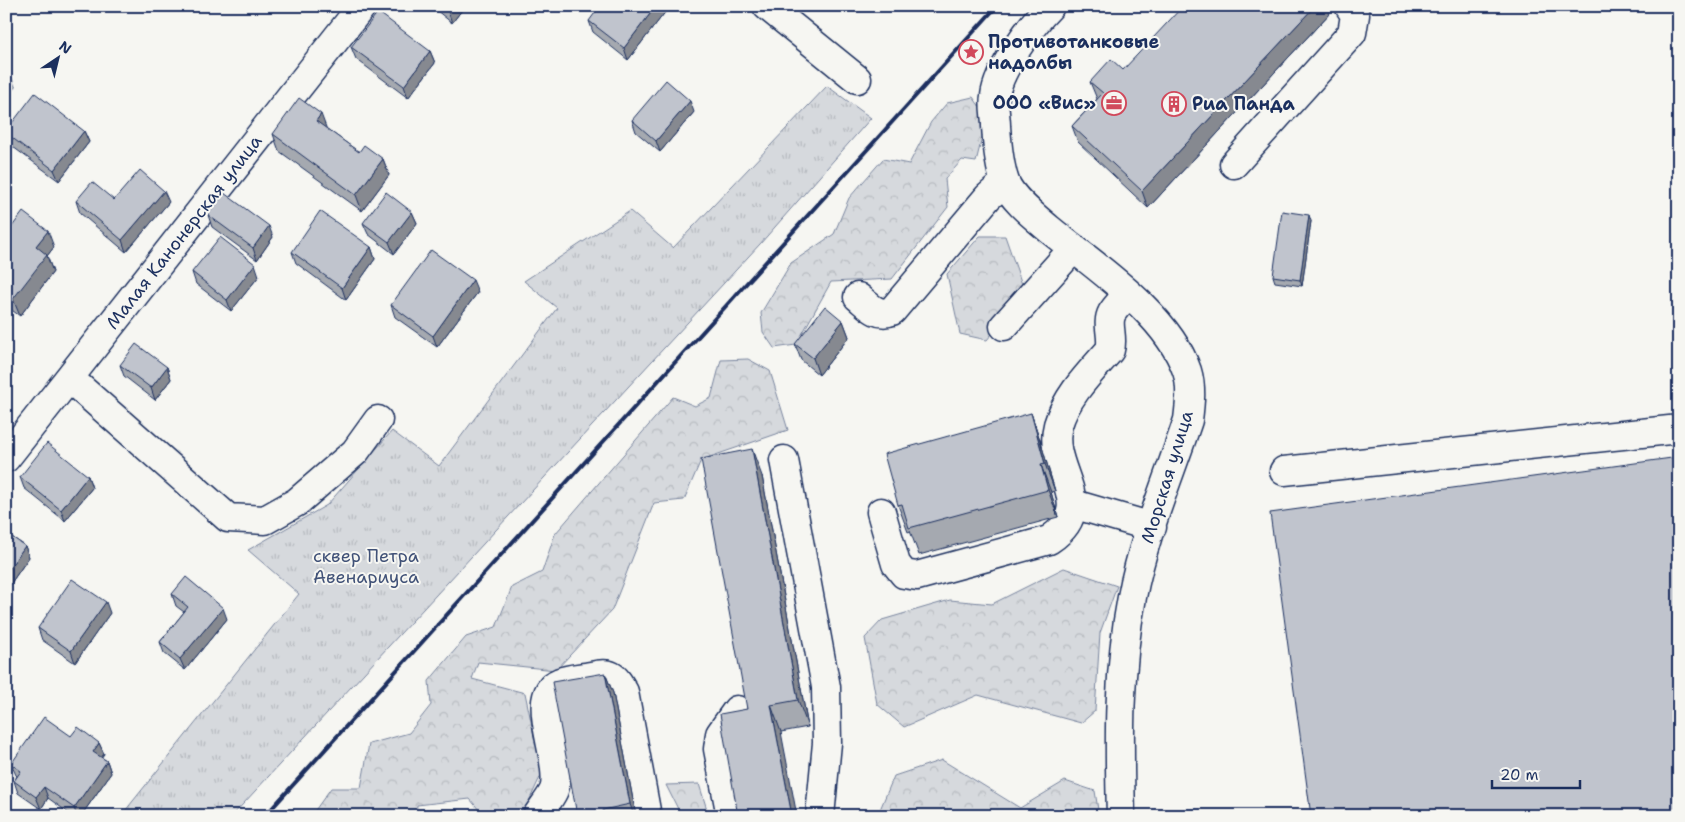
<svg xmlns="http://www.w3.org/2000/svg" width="1685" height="822" font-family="'Shantell Sans',sans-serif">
  <defs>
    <pattern id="forest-crowns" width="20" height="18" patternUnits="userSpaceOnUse" patternTransform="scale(1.25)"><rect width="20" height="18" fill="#d6d9dd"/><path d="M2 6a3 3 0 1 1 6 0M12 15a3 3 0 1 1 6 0" fill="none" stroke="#b7bbc0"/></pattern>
    <pattern id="park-tufts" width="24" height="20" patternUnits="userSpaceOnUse" patternTransform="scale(1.25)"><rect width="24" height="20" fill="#d6d9dd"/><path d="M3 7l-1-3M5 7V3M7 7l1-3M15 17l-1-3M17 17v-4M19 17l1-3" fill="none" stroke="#b7bbc0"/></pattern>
  </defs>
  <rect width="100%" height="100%" fill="#f6f6f2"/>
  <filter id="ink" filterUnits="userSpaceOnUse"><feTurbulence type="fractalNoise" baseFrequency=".02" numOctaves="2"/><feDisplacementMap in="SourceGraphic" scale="10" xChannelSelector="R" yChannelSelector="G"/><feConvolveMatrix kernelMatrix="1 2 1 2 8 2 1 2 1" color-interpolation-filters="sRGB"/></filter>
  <g filter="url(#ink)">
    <path fill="url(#forest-crowns)" stroke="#78849e" d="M973,97L987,117L976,162L962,160L945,179L948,207L892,279L831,282L796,345L774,348L763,332L761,313L791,263L834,234L849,198L883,159L909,164L931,122L947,103Z
      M980,236H1005L1025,293L987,340L960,334L947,274Z
      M748,359L770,371L788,430L701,460L684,500L654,503L612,610L556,670L478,662L472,679L525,693L542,773L522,816H484L470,799L417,805L416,816H311L331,788H361L369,744L409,733L431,705L429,681L466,637L496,627L512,587L542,572L555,534L673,397L695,406L711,398L721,360Z
      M1064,568L1117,586L1100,633L1095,711L1081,723L978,695L904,727L877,704L865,638L882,620L950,600L992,604Z
      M942,760L1020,808L1065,781L1095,791L1099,816H883L879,812L894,776Z
      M699,784L709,816H678L680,813L666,785Z"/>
    <path fill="url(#park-tufts)" stroke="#78849e" d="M827,86L871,118L760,244L232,816H121L299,594L248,550L327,505L392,431L439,466L557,308L524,281L630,211L673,248Z"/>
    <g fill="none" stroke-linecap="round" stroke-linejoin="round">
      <defs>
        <path id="minor" d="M767,6L857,79
          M1050,6C1032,24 998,70 995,96C993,105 996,116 996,126C997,141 1000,168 1005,182C1012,199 1035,217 1049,229C1094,266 1167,313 1187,371C1192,387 1190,404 1188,420C1169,477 1143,538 1132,597C1118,669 1119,742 1121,816
          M1234,164L1352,33L1355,15L1349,6
          M858,297C869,306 878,317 892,311L988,197L1005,182
          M1004,326L1073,249
          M69,378L228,518L265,520L297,502L355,452L378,420
          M6,458L362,6
          M784,460L826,687L827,743L820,816
          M1284,471L1679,429
          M1073,504L1152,527
          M881,512L896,564L904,574L917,576L1049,540C1101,505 1046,470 1058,425C1067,395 1090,373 1110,350C1114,337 1106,324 1112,313C1115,307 1123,300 1128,294
          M537,816C542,808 550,799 554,790C564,761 526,696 560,682C569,678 581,678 591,676C611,672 614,674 624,692L647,816
          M731,816L718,749L720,734L737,710"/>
      </defs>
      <use href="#minor" stroke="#1b2f5e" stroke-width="31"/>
      <use href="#minor" stroke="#f6f6f2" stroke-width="28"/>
      <path stroke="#1b2f5e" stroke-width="4" d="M265,816L997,6"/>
    </g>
    <path fill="#a5a9b0" stroke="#1b2f5e" d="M431,6H465L452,23Z
      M670,6L628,60L593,32L589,21Z
      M1330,13L1148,208L1078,142L1072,126L1097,99L1090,82L1123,70Z
      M351,47L430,51L435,63L408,98L356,59Z
      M694,112L660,152L636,132L632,120Z
      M327,129L359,152L383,159L389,175L362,211L279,151L273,134Z
      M6,131H84L89,142L59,181L9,144L6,136Z
      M114,200L169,202L126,252L80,213L76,201Z
      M412,212L417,223L394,254L368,234L363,223Z
      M208,215L273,237L257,260L212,227Z
      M1311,221L1302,286L1275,282L1273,276Z
      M6,224L11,228L54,247L47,256L53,272L20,316L6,306Z
      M371,247L375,259L346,300L296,263L292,252Z
      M192,272L259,276L231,311L196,284Z
      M478,292L437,347L395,317L391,305Z
      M843,321L849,337L819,375L801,360L795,344Z
      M120,365L167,367L171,379L155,400L124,376Z
      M1031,413L1040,440L1055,491L1051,492L1058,517L919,555L910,531L908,532L898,505Z
      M88,476L92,488L65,521L24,488L20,477Z
      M762,476L808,727L781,732L747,709Z
      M6,533L25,546L29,557L9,586L6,584Z
      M172,594L227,619L185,670L164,653L160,642L184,612L176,606Z
      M110,613L75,663L42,640L38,628Z
      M605,673L613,693L636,816H570L577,815Z
      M71,736L99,743L104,754L101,757L107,761L111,773L81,816H73L48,798L41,809L18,793L14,781L17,776L16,775L11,764Z"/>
    <path fill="#868990" stroke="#1b2f5e" d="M452,6H465L452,23L448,11Z
      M656,6H670L628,60L624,48Z
      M1315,6H1328L1330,13L1148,208L1142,191Z
      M430,51L435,63L408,98L404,86Z
      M11,76L15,87L6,99V82Z
      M690,101L694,112L660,152L656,141Z
      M321,114L327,130L316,121Z
      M84,131L89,142L59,181L54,170Z
      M383,159L389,175L362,211L356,195Z
      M164,191L169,202L126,252L122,240Z
      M412,212L417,223L394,254L389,242Z
      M1309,215L1311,221L1302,286L1300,280Z
      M269,226L273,237L257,260L253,248Z
      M48,231L54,247L47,256L53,272L20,316L13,299L36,246Z
      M371,247L375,259L346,300L342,288Z
      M255,264L259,276L231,311L227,300Z
      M473,280L478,292L437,347L433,336Z
      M843,321L849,337L819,375L813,358Z
      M167,367L171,379L155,400L151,388Z
      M1031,413L1040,440L1055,491L1045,464Z
      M752,449L762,476L808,727L798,700Z
      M1041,465L1051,492L1058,517L1048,490Z
      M88,476L92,488L65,521L61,510Z
      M25,546L29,557L9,586L6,578V573Z
      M106,602L110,613L75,663L71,651Z
      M223,608L227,619L185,670L180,659Z
      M605,673L613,693L636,816H634L630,804Z
      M771,705L781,732L797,816H792Z
      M99,743L104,754L97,763L93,752Z
      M107,761L111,773L81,816H77L74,808Z
      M44,787L48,798L41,809L36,797Z"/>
    <path fill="#c0c4cd" stroke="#1b2f5e" d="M442,6H452L448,11Z
      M600,6H656L624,48L589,21Z
      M1183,6H1315L1142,191L1072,126L1103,93L1090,82L1111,59L1123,70Z
      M378,12L430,51L404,86L351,47Z
      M6,72L11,76L6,82Z
      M666,80L690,101L656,141L632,120Z
      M35,93L84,131L54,170L6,133V131Z
      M299,98L321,114L316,121L359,152L364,145L383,159L356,195L273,134Z
      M140,170L164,191L122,240L76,201L92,182L114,200Z
      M386,192L412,212L389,242L363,223Z
      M224,193L269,226L253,248L208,215Z
      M320,211L371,247L342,288L292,252Z
      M1282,211L1309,215L1300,280L1273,276Z
      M23,212L48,231L36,246L47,255L13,299L6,294V224L11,228Z
      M220,237L255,264L227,300L192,272Z
      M431,250L473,280L433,336L391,305Z
      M825,306L843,321L813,358L795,344Z
      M136,344L167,367L151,388L120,365Z
      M1031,413L1045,464L1041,465L1048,490L909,528L902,504L898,505L884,454Z
      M47,443L88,476L61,510L20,477Z
      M752,449L798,700L771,705L792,816H738L720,714L747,709L701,459Z
      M1679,457V816H1311L1270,513Z
      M6,533L25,546L6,573Z
      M186,577L223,608L180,659L160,642L188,607L172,594Z
      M72,579L106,602L71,651L38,628Z
      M605,673L630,804L603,810L604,816H570L577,815L552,682Z
      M44,717L71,736L78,727L99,743L93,752L107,761L74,808L44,787L36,797L14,781L21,771L11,764Z"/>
  </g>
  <defs>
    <symbol id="sight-ring" viewBox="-11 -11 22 22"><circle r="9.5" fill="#f6f6f2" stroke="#d1495b" stroke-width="1.5"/><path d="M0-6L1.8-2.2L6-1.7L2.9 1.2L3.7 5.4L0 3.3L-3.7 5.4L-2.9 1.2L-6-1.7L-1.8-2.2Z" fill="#d1495b"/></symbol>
    <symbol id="office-ring" viewBox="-11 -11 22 22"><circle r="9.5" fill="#f6f6f2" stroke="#d1495b" stroke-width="1.5"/><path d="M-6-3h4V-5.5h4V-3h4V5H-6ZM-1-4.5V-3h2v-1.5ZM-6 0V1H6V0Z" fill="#d1495b"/></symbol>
    <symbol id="building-ring" viewBox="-11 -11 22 22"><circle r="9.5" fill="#f6f6f2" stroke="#d1495b" stroke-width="1.5"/><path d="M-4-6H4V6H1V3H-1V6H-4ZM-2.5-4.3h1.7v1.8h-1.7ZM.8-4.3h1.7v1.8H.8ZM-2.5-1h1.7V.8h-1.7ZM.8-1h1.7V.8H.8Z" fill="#d1495b"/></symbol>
  </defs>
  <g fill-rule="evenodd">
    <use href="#sight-ring" x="957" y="38" width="28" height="28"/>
    <use href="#office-ring" x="1100" y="89" width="28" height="28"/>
    <use href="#building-ring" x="1160" y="90" width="28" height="28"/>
  </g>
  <g text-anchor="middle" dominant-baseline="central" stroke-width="4" stroke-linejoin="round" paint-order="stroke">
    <g font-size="18" font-weight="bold" fill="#1b2f5e" stroke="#f6f6f2" text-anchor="start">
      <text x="988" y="42">Противотанковые<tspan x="988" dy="21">надолбы</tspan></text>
      <text x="1096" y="103" text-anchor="end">ООО «Вис»</text>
      <text x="1192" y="104">Риа Панда</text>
    </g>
    <g font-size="18" fill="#1b2f5e" stroke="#f6f6f2">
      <text transform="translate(184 232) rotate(-52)">Малая Канонерская улица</text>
      <text transform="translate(1167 477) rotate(-73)">Морская улица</text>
    </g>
    <g font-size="18" fill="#405177" stroke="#f6f6f2">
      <text x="366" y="556">сквер Петра<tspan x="366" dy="21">Авенариуса</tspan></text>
    </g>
  </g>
  <rect width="1685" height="822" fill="none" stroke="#f6f6f2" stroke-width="25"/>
  <rect x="12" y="12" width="1660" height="797" fill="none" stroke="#1b2f5e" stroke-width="2" filter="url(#ink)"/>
  <g transform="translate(58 58) rotate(35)" stroke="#f6f6f2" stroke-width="4" paint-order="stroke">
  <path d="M0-4L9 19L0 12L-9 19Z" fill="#1b2f5e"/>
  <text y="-8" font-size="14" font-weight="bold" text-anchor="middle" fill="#1b2f5e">N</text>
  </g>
  <path d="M1492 780v8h88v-8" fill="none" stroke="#1b2f5e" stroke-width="2.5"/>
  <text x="1500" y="780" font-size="15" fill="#1b2f5e" stroke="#f6f6f2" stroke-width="4" paint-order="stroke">20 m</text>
</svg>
